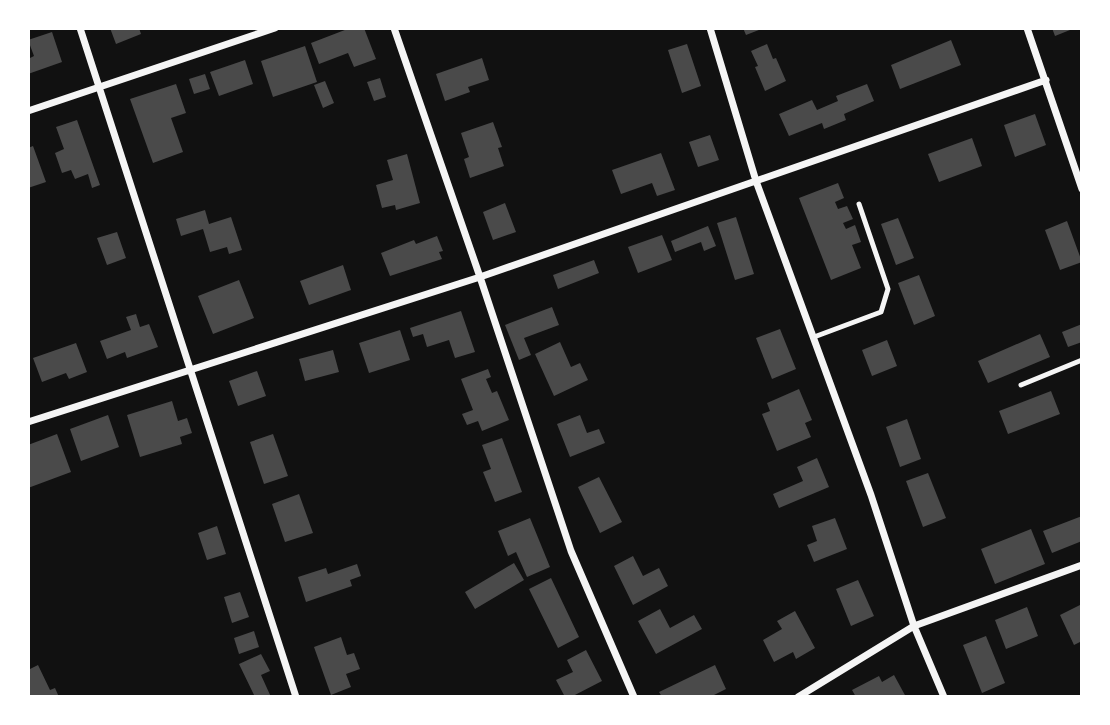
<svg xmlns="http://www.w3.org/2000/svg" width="1110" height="725" font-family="Lato,sans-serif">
  <rect width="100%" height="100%" fill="#111"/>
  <path fill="#4a4a4a" d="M110,28H139L141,34L116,44Z
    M350,28H364L376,59L354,67L348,53L319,64L311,43Z
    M743,28H764L746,35Z
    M1052,28H1075L1055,36Z
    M52,32L62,62L28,74V59L34,56L28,40Z
    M951,40L961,65L900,89L891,65Z
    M687,44L701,86L682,93L668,50Z
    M767,44L773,59L776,58L786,81L765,91L755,67L758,66L751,51Z
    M305,46L317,82L273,97L261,61Z
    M482,58L489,80L468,87L470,92L445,101L436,74Z
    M245,60L253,84L219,96L210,72Z
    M205,74L210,89L194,94L189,79Z
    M380,78L386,97L374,101L367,82Z
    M325,81L334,103L323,108L314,85Z
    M176,84L186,113L171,118L183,152L153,163L130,99Z
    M867,84L874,101L844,114L846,120L824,129L822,123L789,136L779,114L812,100L817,110L838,101L836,96Z
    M1035,114L1046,145L1015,157L1004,125Z
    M77,120L100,185L92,188L88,174L75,179L71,170L62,173L55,153L64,149L56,127Z
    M493,122L502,147L498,148L504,166L470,178L464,159L469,157L461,133Z
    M710,135L719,160L698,167L689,142Z
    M972,138L982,166L939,182L928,154Z
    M33,146L46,182L28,188V148Z
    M661,153L675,190L657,196L652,183L621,194L612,170Z
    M407,154L420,203L396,210L395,205L382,208L376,185L393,180L387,160Z
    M838,183L844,198L835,202L838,209L847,206L853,219L843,223L846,229L855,225L861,242L852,245L861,268L831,280L799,198Z
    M505,203L516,232L493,240L483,212Z
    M205,210L209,224L231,217L242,250L229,254L227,247L210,252L203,229L181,236L176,219Z
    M736,217L754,274L735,280L717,223Z
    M898,218L914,258L896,265L881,224Z
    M1067,221L1082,262L1060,270L1045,230Z
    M708,226L716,246L704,251L701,242L675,252L671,241Z
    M117,232L126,258L107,265L97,238Z
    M662,235L672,260L638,273L628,247Z
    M437,236L443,251L439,252L442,259L390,276L381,253L414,240L416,244Z
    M594,260L599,273L558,289L553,275Z
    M343,265L351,290L309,305L300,281Z
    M919,275L935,316L914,325L898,283Z
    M239,280L254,318L213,334L198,296Z
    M552,307L559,325L524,338L531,355L519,360L505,325Z
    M461,311L475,352L455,358L449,340L427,347L423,334L413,337L410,328Z
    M136,314L140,327L149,324L158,347L127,358L125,352L107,359L100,341L131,330L126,317Z
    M1082,324V342L1068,347L1062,332Z
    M780,329L796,369L772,379L756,338Z
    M400,330L410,360L369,373L359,343Z
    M1040,334L1050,357L988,383L978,361Z
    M887,340L897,366L872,376L862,350Z
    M560,342L571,367L580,363L588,380L554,396L535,354Z
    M76,343L87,372L69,379L66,373L42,382L33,358Z
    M333,350L339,372L305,381L299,359Z
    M488,369L491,377L486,379L492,393L497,391L509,420L482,431L478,421L467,425L462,414L473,410L461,379Z
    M257,371L266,396L238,406L229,381Z
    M799,389L812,420L805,423L811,437L777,451L762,414L770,411L767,403Z
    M1051,391L1060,414L1008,434L999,411Z
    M172,401L178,421L187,418L192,433L180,437L182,444L140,457L127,415Z
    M108,415L119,447L81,461L70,429Z
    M580,415L587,433L599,429L605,443L570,457L557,424Z
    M907,419L921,459L900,467L886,427Z
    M57,434L71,472L28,488V445Z
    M273,434L288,476L264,484L250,442Z
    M502,438L522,492L495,502L483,472L491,469L482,445Z
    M817,458L829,487L779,508L773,494L803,481L797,467Z
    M928,473L946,518L923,527L906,481Z
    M599,477L622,522L600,533L578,487Z
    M299,494L313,533L285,542L272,504Z
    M1082,516V541L1052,553L1043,531Z
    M530,518L550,567L527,577L516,552L508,556L498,531Z
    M835,518L847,549L814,562L807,545L817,541L812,526Z
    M217,526L226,554L207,560L198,533Z
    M1031,529L1045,564L995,584L981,549Z
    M633,556L643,576L659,568L668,586L633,605L614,566Z
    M514,563L524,580L475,609L465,592Z
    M357,564L361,576L350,580L352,586L306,602L298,577L326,568L328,574Z
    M551,578L579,637L558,648L529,589Z
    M858,580L874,616L851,626L836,589Z
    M240,592L249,617L232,623L224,597Z
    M1082,604V641L1074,645L1060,615Z
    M1027,607L1038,636L1006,649L995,620Z
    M660,609L670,628L694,615L702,629L656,654L638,621Z
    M795,611L815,648L796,659L793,652L774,662L763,640L782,629L777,621Z
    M254,631L259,647L239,654L234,638Z
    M986,636L1005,683L982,693L963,645Z
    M341,637L347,655L354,653L360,669L346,674L351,687L331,695L314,647Z
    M586,650L602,681L571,697H565L556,680L573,672L567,660Z
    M261,654L270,671L261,675L271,697H255L239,664Z
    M38,665L50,690L55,688L59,697H31L28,690V670Z
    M715,665L726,689L710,697H662L659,692Z
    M894,675L906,697H856L852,690L879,676L882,682Z"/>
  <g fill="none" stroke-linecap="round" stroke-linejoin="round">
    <path stroke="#f5f5f5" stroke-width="5" d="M814,337L881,312L888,289L859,204
      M1021,385L1082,360"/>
    <path stroke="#f5f5f5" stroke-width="7" d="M80,28L296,697
      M394,28L480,277L571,551L634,697
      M710,28L756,181L871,495L914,626L944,697
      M1027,28L1082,189
      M28,111L275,28
      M28,422L480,277L1046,80
      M798,697L914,626L1082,565"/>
  </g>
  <rect width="1110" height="725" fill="none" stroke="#ffffff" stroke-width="60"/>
</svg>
